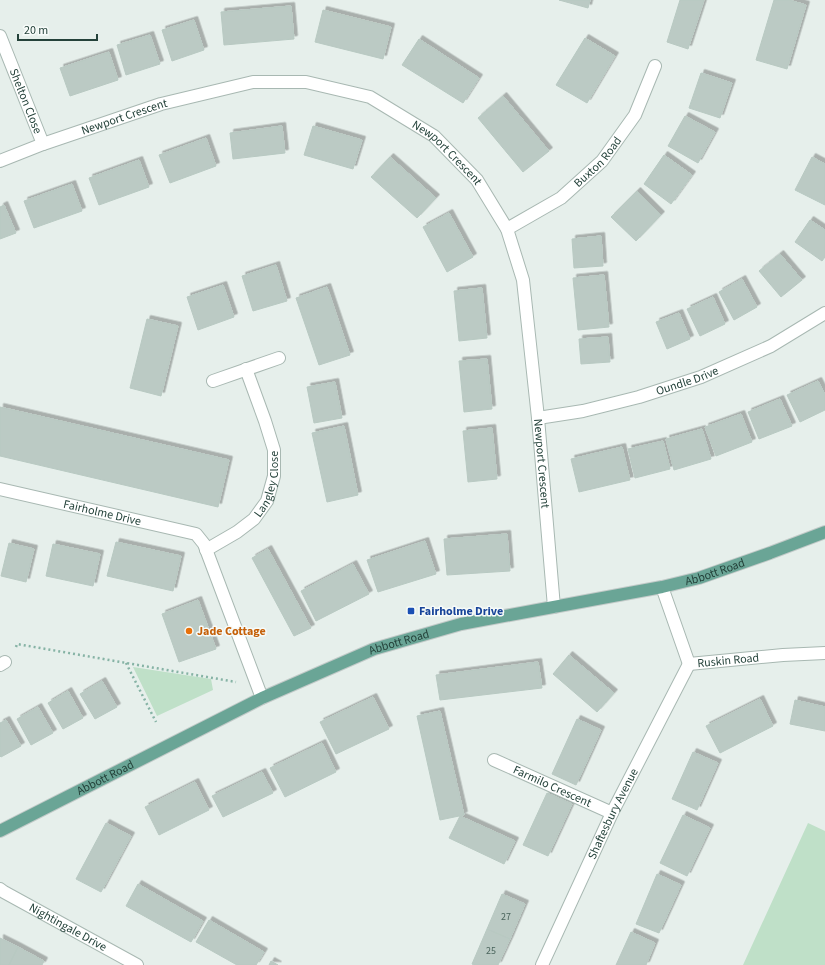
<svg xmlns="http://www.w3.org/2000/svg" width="825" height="965" font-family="'Source Sans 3',sans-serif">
  <defs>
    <filter id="shadow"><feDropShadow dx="3.5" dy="-3.5" stdDeviation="0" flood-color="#0004"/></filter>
  </defs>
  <rect width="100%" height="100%" fill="#e6efeb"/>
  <path fill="#bfe0c8" d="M133,667L211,679L213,690L157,716Z
    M808,823L825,831V965H743Z"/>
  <path fill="#bbcac4" stroke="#b8c9c2" filter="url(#shadow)" d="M559,0H590L588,8Z
    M680,0H704L688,49L667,42Z
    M774,0H789L806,5L787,69L756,60Z
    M291,6L294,39L224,45L221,12Z
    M323,10L391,27L383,59L315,42Z
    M194,20L204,50L172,61L162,30Z
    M150,35L160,64L126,75L117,45Z
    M585,38L615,56L587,103L556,85Z
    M419,39L479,78L463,103L402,65Z
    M109,52L118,80L70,96L60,68Z
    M701,73L732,83L720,118L689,108Z
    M503,96L549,151L523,172L478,118Z
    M685,116L715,132L698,163L668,146Z
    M282,126L285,153L233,159L230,133Z
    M313,126L362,140L353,169L304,155Z
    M206,138L216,166L170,183L159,155Z
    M664,155L692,175L671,204L644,184Z
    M390,157L436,198L417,218L371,177Z
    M812,157L825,164V205L795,190Z
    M139,160L149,187L99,205L89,178Z
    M72,184L82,211L34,228L24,201Z
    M637,191L661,215L636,241L611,217Z
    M4,205L16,233L0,239V207Z
    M449,213L473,257L447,272L423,227Z
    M810,220L825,230V257L822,261L795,242Z
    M601,236L603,266L574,268L572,239Z
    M780,254L802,280L781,297L759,271Z
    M276,265L287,301L253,311L242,276Z
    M604,275L609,327L578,330L573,278Z
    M742,279L757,307L734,320L719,292Z
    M223,285L234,317L198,330L187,297Z
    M327,287L350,355L319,365L296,298Z
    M482,288L487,338L459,341L454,291Z
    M713,297L725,324L700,336L687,309Z
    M679,313L690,339L667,349L656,322Z
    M147,319L178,326L161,396L130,388Z
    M608,337L610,362L581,364L579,339Z
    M487,359L492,409L464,412L459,361Z
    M818,381L825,395V410L800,422L787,395Z
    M335,382L342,418L314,423L307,387Z
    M780,399L792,426L759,439L748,412Z
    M0,407L229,460L218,507L0,456Z
    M741,414L752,442L716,456L705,427Z
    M344,426L358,495L327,502L312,433Z
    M492,428L497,479L468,482L463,431Z
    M702,429L711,459L674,470L666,439Z
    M663,441L670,469L635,478L628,449Z
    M622,447L630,480L579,492L571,459Z
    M507,534L510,571L447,575L444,539Z
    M425,541L436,574L378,592L367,560Z
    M116,542L181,556L173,591L107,576Z
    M9,543L34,549L26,582L1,576Z
    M53,544L100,554L93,586L46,576Z
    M268,549L311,628L294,636L252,558Z
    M353,564L369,594L316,621L301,591Z
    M198,600L216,649L179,662L162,614Z
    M569,655L614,693L597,712L553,674Z
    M538,662L542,688L440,700L436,675Z
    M102,681L117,707L95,719L80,694Z
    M68,691L83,718L63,729L48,703Z
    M373,697L389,729L336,754L320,722Z
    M760,699L773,726L720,753L706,726Z
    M795,700L825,707V731L790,724Z
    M38,707L53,733L31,745L17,719Z
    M440,711L464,815L440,820L417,716Z
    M577,719L601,730L576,785L552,774Z
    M6,720L21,746L1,757L0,756V723Z
    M322,743L336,772L285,797L270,768Z
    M693,752L718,763L697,810L672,799Z
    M262,772L273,793L223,817L212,796Z
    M195,782L209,810L159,835L145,807Z
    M547,793L572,804L548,856L523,845Z
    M683,815L710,828L687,876L660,863Z
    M460,816L515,841L504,864L449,838Z
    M106,823L131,836L101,892L76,879Z
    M657,874L681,885L659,933L636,924Z
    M138,884L203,921L191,942L126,906Z
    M502,894L525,904L510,939L487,929Z
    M209,920L264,952L256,965H237L196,942Z
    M487,929L510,939L498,965H474L472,964Z
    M631,932L655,943L646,965H616Z
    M0,938L18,947L9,965H0Z
    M18,947L44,961L42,965H9Z
    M271,961L278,965H269Z"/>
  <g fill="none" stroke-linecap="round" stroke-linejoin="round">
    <defs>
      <g id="minor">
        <path id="s1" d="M0,36L43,144"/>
        <path id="s2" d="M0,161L43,144L161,104L253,82H306L370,97L434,136L477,180L507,229L523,280L538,418L554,607"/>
        <path id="s3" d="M507,229L561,198L602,161L635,115L655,66"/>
        <path d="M213,381L279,358"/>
        <path id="s4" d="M538,418L583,411L639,397L701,377L771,346L825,313"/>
        <path id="s5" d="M0,489L196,534L204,544L262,698"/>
        <path id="s6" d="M206,550L237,532L254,519L267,501L274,476V450L265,421L246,369"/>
        <path id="s7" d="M662,587L689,664L783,655L825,653"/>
        <path d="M0,665L5,662"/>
        <path id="s8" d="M494,760L612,813"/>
        <path id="s9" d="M0,889L4,892L137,965"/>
        <path id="s10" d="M542,965L612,813L689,664"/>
      </g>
      <g id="major">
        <path id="s11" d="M0,831L262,698L374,649L461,624L662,587L699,578L770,553L825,532"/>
      </g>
    </defs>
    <use href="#minor" stroke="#a8b8b2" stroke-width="14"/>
    <use href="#major" stroke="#c2cac8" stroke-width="14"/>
    <path stroke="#86b3a5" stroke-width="2.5" stroke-dasharray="2 3" stroke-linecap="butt" d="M16,647L17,644L236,682
      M126,663L156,722"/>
    <use href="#minor" stroke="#fff" stroke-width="12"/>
    <use href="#major" stroke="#6aa596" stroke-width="12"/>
  </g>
  <rect fill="#1a4fb4" stroke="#f7fbf9" stroke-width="1.5" x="407" y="607" width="8" height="8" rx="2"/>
  <circle fill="#e8710a" stroke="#f7fbf9" stroke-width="1.5" cx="189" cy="631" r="4"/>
  <g text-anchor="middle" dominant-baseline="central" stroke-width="3" stroke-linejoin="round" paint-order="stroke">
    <g font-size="10" fill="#4a645c">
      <text x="506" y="917">27</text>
      <text x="491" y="951">25</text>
    </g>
    <g font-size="12" fill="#24423a" stroke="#f7fbf9">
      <text stroke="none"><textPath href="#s1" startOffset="70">Shelton Close</textPath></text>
      <text stroke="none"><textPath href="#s2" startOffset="132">Newport Crescent</textPath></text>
      <text stroke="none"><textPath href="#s2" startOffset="480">Newport Crescent</textPath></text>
      <text stroke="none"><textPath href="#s3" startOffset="114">Buxton Road</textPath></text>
      <text stroke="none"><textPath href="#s4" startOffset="154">Oundle Drive</textPath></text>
      <text stroke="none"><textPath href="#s2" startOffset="816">Newport Crescent</textPath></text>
      <text stroke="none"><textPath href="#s6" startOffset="96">Langley Close</textPath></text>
      <text stroke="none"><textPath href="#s5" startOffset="105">Fairholme Drive</textPath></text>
      <text stroke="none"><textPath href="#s11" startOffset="766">Abbott Road</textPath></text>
      <text stroke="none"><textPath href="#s11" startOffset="442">Abbott Road</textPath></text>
      <text stroke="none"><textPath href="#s7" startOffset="121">Ruskin Road</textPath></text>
      <text stroke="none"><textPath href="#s11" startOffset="118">Abbott Road</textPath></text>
      <text stroke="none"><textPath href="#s8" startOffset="64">Farmilo Crescent</textPath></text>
      <text stroke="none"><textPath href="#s10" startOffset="167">Shaftesbury Avenue</textPath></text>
      <text stroke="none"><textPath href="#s9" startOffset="78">Nightingale Drive</textPath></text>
    </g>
    <g font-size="12" font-weight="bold" fill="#164399" stroke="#f7fbf9" text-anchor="start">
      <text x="419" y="611">Fairholme Drive</text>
    </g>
    <g font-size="12" font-weight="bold" fill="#c56008" stroke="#f7fbf9" text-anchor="start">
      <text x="197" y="631">Jade Cottage</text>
    </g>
  </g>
  <path d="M18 34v6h79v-6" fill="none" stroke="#24423a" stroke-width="2"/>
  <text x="24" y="34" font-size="12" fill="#24423a" stroke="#f7fbf9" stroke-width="3" paint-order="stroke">20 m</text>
</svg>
